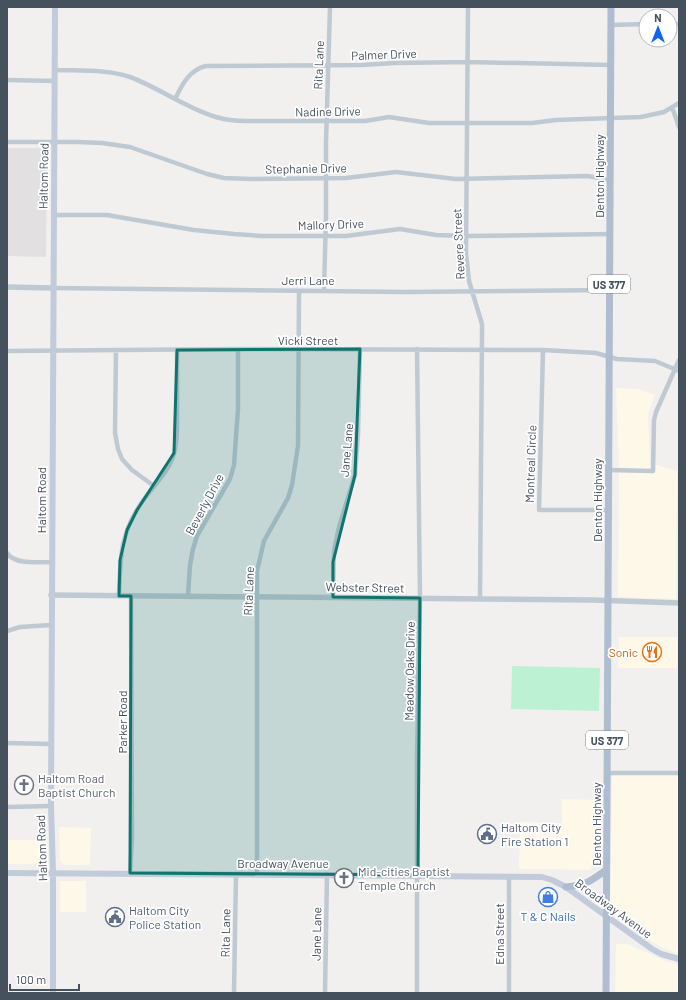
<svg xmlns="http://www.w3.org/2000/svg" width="686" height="1000" font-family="Barlow,sans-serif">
  <rect width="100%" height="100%" fill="#f2efef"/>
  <path fill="#fdf8e8" d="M616,388L639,389L655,395L648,413L650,465H657L677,471L676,599L618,597L619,465Z
    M619,637H677V668H618Z
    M616,775H679V954L663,948L645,938L625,925L612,914L610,910L612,779L613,776Z
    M562,799L599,800L591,870L519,869L520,822L562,823Z
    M59,827L91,828L90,865H64L60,861Z
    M7,840H40V864H7Z
    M60,881H86V912H60Z
    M616,944H628L663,960L679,965V993H615Z"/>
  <path fill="#e3e0e1" d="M7,148H47L46,257L7,256Z"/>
  <path fill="#bcf1d3" d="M512,666L600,668L599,711L511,709Z"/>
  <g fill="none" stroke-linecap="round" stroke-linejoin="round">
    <path stroke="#bfc9d2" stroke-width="4.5" d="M468,7L466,253L469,281L482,324V332L480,599
      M670,24H679
      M611,25L646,24
      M55,70C79,71 107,69 130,77C160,88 185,108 216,117C226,120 236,121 246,121H365L389,117L429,123H532L556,120L641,117L664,112L679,103
      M7,80L55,81
      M175,99C182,85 189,70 206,66L362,65L395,63L468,62L611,65
      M672,107L679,127
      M7,142H78L102,143L130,147L207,174L224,178L251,179L346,178L396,172L456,179L587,176L610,180
      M54,215H107L194,230L234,234L262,236H346L400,229L436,235L466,236L610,234
      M53,288L405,292L609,290
      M324,291L326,215V142L330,7
      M116,350L115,433L118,449L122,459L132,470L154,486
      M543,350L539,510H608
      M7,351L238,349L543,350L596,353L617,359L655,361L679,371
      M608,470L653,471L654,420L656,412L679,360
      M7,553C14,565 39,562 52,562
      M119,596C120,559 120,533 142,502C152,487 169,472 174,454C178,440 177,425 177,411C177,391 177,370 177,350
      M188,596L190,565L193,549L197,536L230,479L234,465L238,409V349
      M333,597L334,551L339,527L355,475L358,435L360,349
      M7,631L20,627L51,625
      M7,743L51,744
      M607,773H679
      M7,807L51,806
      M130,873L132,838L131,596
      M257,874V571L264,541L288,498L292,485L298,446L299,292
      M234,993L236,874
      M325,993L327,874
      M417,993V759L420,598L417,349
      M509,993V876"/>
    <path stroke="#bfc9d2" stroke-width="5.5" d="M7,287L53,288
      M51,595L593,600L679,603"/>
    <path stroke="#c1cbd9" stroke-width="6" d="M7,873L542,877L552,880L566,887L652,949L661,954L679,959
      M53,993V873L51,805L55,7"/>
    <path stroke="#aebdd0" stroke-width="7" d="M566,887C586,885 591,881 606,870
      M606,993L611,7"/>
  </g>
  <path fill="#0f766e" fill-opacity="0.2" stroke="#0f766e" stroke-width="3" stroke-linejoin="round" d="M360,349L355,475L333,562V597L420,598L418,875L130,873L131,596H119L120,560L127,530L137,510L174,453L177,350Z"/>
  <defs>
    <symbol id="restaurant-ring" viewBox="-11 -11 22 22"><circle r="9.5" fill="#fff" stroke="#e8710a" stroke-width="1.5"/><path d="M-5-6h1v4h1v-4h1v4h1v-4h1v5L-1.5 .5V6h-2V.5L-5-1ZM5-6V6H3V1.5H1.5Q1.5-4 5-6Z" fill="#e8710a"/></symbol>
    <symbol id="church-ring" viewBox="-11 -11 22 22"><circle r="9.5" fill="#fff" stroke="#6b7280" stroke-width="1.5"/><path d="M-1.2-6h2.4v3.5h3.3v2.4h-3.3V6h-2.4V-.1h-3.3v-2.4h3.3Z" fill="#6b7280"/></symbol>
    <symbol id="civic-ring" viewBox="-11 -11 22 22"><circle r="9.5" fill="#fff" stroke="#5c6f8a" stroke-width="1.5"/><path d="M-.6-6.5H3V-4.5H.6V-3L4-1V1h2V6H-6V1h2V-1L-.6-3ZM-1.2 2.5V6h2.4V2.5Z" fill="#5c6f8a"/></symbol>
    <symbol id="shop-ring" viewBox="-11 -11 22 22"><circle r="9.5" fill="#fff" stroke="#3f7fe0" stroke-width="1.5"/><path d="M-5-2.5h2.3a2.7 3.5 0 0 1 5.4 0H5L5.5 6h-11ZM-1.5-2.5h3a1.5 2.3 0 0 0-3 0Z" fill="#3f7fe0"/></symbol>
  </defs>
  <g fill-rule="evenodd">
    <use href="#restaurant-ring" x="641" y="641" width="22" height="22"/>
    <use href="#church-ring" x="13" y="774" width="22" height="22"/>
    <use href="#civic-ring" x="476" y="823" width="22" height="22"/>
    <use href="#church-ring" x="333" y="867" width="22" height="22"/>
    <use href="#shop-ring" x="537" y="886" width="22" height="22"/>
    <use href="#civic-ring" x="104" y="906" width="22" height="22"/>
  </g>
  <g text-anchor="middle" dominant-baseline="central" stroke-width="3.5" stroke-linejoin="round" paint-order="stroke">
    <g fill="#fff" stroke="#7e858e" stroke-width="1">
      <rect x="588" y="275" width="42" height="18" rx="3"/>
      <rect x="586" y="731" width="42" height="18" rx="3"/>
    </g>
    <g font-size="11" font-weight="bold" fill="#46515e">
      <text x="609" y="284">US 377</text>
      <text x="607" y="740">US 377</text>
    </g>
    <g font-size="12" fill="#46515e" stroke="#fff">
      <text transform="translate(384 54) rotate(-2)">Palmer Drive</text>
      <text transform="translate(318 65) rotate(-88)">Rita Lane</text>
      <text transform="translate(328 111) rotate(-1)">Nadine Drive</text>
      <text transform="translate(306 168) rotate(-1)">Stephanie Drive</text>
      <text transform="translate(43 176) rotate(-89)">Haltom Road</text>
      <text transform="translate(599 176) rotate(-90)">Denton Highway</text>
      <text transform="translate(331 224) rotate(-2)">Mallory Drive</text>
      <text transform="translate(458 244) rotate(-93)">Revere Street</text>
      <text x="308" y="280">Jerri Lane</text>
      <text x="308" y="340">Vicki Street</text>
      <text transform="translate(346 450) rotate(-85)">Jane Lane</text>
      <text transform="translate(530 464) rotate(-88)">Montreal Circle</text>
      <text transform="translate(41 500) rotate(-90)">Haltom Road</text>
      <text transform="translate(597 500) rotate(-90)">Denton Highway</text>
      <text transform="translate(204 504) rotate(-62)">Beverly Drive</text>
      <text transform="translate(365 587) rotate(1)">Webster Street</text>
      <text transform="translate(248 591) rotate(-88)">Rita Lane</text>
      <text transform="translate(409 671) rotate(-89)">Meadow Oaks Drive</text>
      <text transform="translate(122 722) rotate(-90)">Parker Road</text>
      <text transform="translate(596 824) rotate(-90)">Denton Highway</text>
      <text transform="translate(41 848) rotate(-92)">Haltom Road</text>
      <text x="283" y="863">Broadway Avenue</text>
      <text transform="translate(614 908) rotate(36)">Broadway Avenue</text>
      <text transform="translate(225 933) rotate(-89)">Rita Lane</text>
      <text transform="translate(316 934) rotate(-89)">Jane Lane</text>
      <text transform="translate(499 934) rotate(-90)">Edna Street</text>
    </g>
    <g font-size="12" fill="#c56008" stroke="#fff" text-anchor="end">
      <text x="638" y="652">Sonic</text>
    </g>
    <g font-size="12" fill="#5b616d" stroke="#fff" text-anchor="start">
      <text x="38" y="778">Haltom Road<tspan x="38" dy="14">Baptist Church</tspan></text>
      <text x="358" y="871">Mid-cities Baptist<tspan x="358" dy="14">Temple Church</tspan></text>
    </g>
    <g font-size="12" fill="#4e5e75" stroke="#fff" text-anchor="start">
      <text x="501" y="827">Haltom City<tspan x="501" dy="14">Fire Station 1</tspan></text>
      <text x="129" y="910">Haltom City<tspan x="129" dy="14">Police Station</tspan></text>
    </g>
    <g font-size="12" fill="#366cbe" stroke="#fff">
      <text x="548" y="916">T &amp; C Nails</text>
    </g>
  </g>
  <rect width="686" height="1000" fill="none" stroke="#46515e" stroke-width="16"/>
  <g transform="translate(658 28)"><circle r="19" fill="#ffffff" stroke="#b5b9bf"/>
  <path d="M0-3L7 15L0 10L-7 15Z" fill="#1063ec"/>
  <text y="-6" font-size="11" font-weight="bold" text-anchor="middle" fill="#46515e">N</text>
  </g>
  <path d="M10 984v6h69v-6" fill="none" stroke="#46515e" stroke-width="2"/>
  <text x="16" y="984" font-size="12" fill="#46515e" stroke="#ffffff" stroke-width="3" paint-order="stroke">100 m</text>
</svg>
